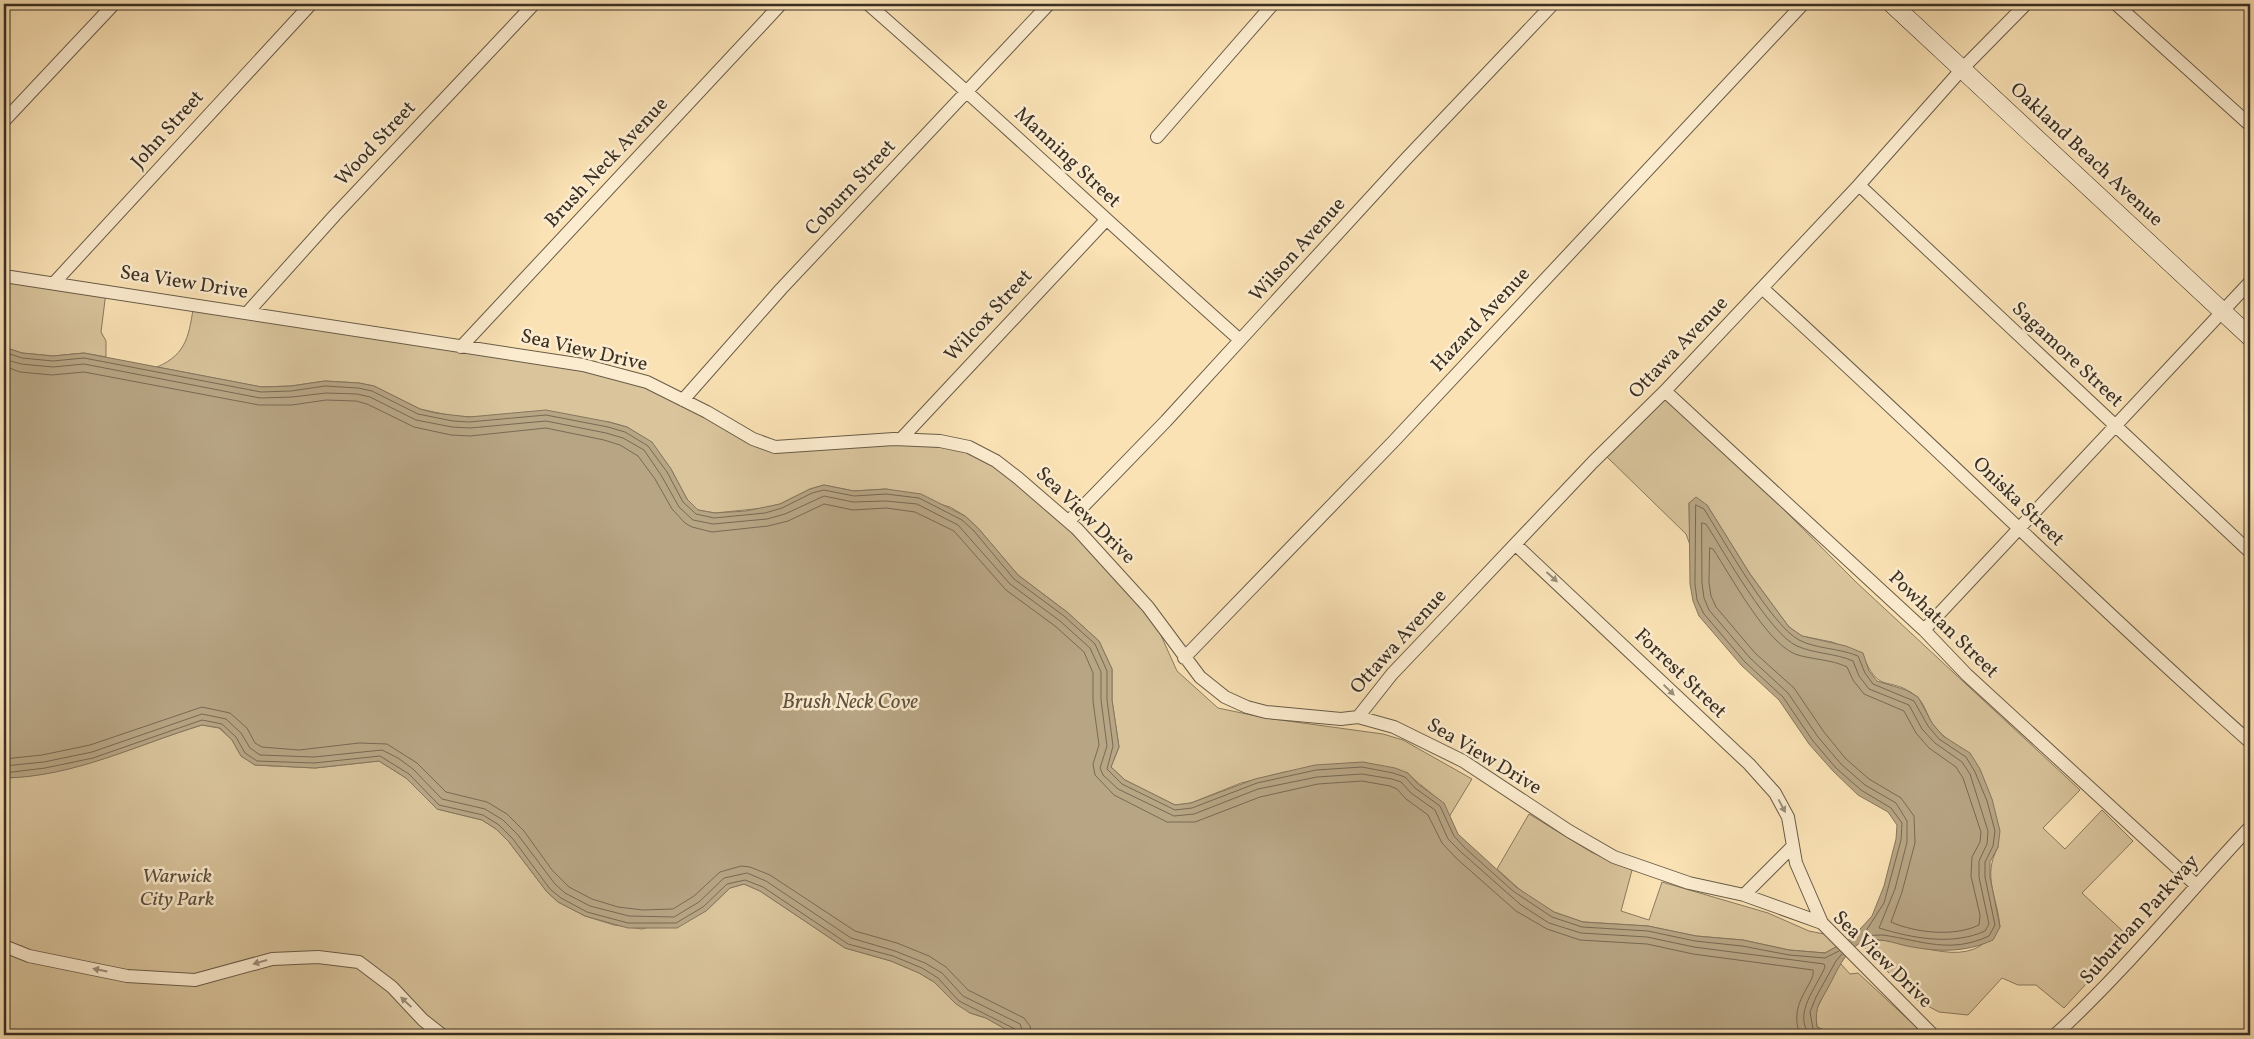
<svg xmlns="http://www.w3.org/2000/svg" width="2254" height="1039" font-family="Vollkorn,serif">
  <rect width="100%" height="100%" fill="#fae2b5"/>
  <filter id="stains"><feTurbulence type="fractalNoise" baseFrequency=".004" numOctaves="4"/><feColorMatrix values="0 0 0 0 .2 0 0 0 0 .09 0 0 0 0 .02 0 0 0 .5 -.17"/></filter>
  <radialGradient id="worn" r=".72"><stop offset=".6" stop-color="#630" stop-opacity="0"/><stop offset="1" stop-color="#630" stop-opacity=".3"/></radialGradient>
  <path fill="#d9c49c" stroke="#897a60" d="M4,275L106,292L101,332L106,341V357L84,353L53,356L22,353L4,347Z
    M194,304L636,376L776,446L949,441L1011,472L1146,602L1177,671L1218,708L1266,718L1383,734L1403,740L1472,779L1449,817C1442,796 1423,790 1408,773L1285,772L1241,783L1191,803L1175,805L1125,780L1111,767L1119,747L1112,700V669L1099,641L1067,612L1018,575L978,528L965,516L950,507L886,489L854,491L824,485L810,489L780,504L764,508L715,513L698,510L687,499L671,469L651,442L627,427L609,422L453,416L420,409L374,386L359,383L325,381L291,386L261,387L157,367C188,354 189,333 194,304Z
    M1668,395L1672,397L1856,582L2080,790L2043,828L2065,849L2102,810L2133,841L2082,893L2129,937L2064,1008L2036,985H2018L2002,978L1968,1015L1939,1012L1913,998L1861,944C1889,928 1946,967 1980,946C1987,941 1994,933 2000,927C1997,895 1982,877 1998,847L1955,745C1946,738 1938,732 1932,723C1927,715 1924,702 1916,696C1888,674 1879,697 1862,653L1832,642L1802,636L1789,627L1750,574L1707,505L1689,503L1690,545L1686,534L1607,457Z
    M202,725L219,728L232,740L241,756L255,765L315,768L379,761L406,778L437,809L482,820L496,829L509,842L547,892L558,902L585,916L614,925L642,929L706,911L730,888L744,884L760,891L845,948L891,961L919,973L934,982L970,1013L986,1018L1014,1034L1024,1035H4V778C74,776 136,745 202,725Z
    M1529,814L1591,852L1632,870L1621,911L1649,920L1662,882L1768,913L1809,931L1824,934L1838,946L1825,953L1789,950L1743,940L1696,936L1648,926L1583,922L1554,912L1528,897L1497,869Z
    M1840,963L1850,974L1858,973L1925,1035H1836L1817,1027L1815,1012Z"/>
  <path fill="#b8a584" stroke="#85765e" d="M4,347L22,353L53,356L84,353L262,387L291,386L325,381L359,383L374,386L420,409L435,413L469,417L546,410L609,422L627,427L652,442L671,469L687,499L698,510L715,513L746,511L780,504L810,489L824,485L854,491L886,489L921,494L965,516L978,528L1018,575L1067,612L1099,641L1112,669V700L1119,747L1111,767L1125,780L1175,805L1191,803L1255,779L1315,765L1363,762L1395,768L1408,773L1418,784L1444,803L1458,834L1516,887L1554,912L1583,922L1648,926L1696,936L1743,940L1789,950L1825,953L1852,938L1872,916L1884,886L1896,839L1897,825L1888,812L1858,795L1833,771L1809,744L1779,700L1742,666L1699,616L1693,601L1690,584L1689,503L1696,497L1707,505L1750,574L1789,627L1802,636L1846,646L1863,653L1869,671L1877,681L1906,690L1918,697L1932,723L1943,736L1970,753L1980,769L1992,799L2000,831L1998,847L1990,862V877L2000,927L1993,940C1964,953 1938,952 1907,946C1894,943 1878,937 1865,941C1847,947 1838,969 1830,984C1821,1002 1814,1005 1817,1027L1836,1035H1024L1014,1034L986,1018L970,1013L956,1004L934,982L919,973L891,961L845,948L760,891L744,884L730,888L706,911L677,928H628L585,916L558,902L547,892L509,842L496,829L482,820L437,809L406,778L379,761L315,768L255,765L241,756L232,740L220,728L202,725C136,745 74,777 4,778Z"/>
  <g fill="none" stroke-linecap="round" stroke-linejoin="round">
    <path stroke="#786a54" stroke-width="1" d="M4,352L22,358L53,361L84,358L261,392L291,391L325,386L358,388L372,391L418,414L453,421L469,422L546,415L608,427L625,432L648,446L667,472L683,502L696,514L714,518L765,513L782,508L812,493L824,490L854,496L886,494L919,498L962,520L974,531L1014,579L1064,616L1095,644L1107,671V700L1113,746L1107,769L1122,784L1175,810L1192,808L1257,783L1316,770L1362,767L1393,773L1405,777L1415,788L1440,806L1454,836L1465,848L1513,891L1552,917L1582,927L1648,931L1695,941L1742,946L1789,955L1825,958L1839,951
      M4,359L21,364L53,367L84,364L260,398L292,397L326,393L357,394L370,397L416,420L452,427L470,428L546,421L606,433L623,438L644,450L661,475L679,507L693,520L713,524L767,519L785,514L824,496L853,502L886,501L917,504L958,525L1010,584L1060,621L1090,648L1101,672V700L1107,746L1100,768L1103,775L1118,789L1174,816L1194,814L1258,789L1317,777L1362,774L1392,779L1401,782L1411,793L1435,810L1448,839L1461,852L1521,905L1549,923L1581,933L1647,937L1694,947L1824,964L1825,967C1817,987 1792,1014 1810,1035
      M4,366L20,372L52,375L84,372L259,405H292L326,400L356,401L367,404L414,427L451,435L470,436L546,428L604,440L620,445L638,456L655,479L672,509L685,523L692,527L712,532L768,526L788,521L824,504L853,510L886,508L915,512L954,531L1006,590L1055,626L1084,652L1093,673V701L1099,745L1093,764L1095,775L1114,795L1167,822H1195L1260,797L1318,784L1362,781L1390,786L1397,789L1406,799L1428,815L1442,843L1456,858L1516,911L1547,929L1580,940L1647,944L1693,954L1813,970C1816,984 1787,1002 1800,1035
      M1696,505L1704,509C1723,539 1771,625 1799,640C1816,649 1839,648 1858,656L1865,673L1873,684L1914,701L1928,726L1939,739L1966,757L1975,772L1987,801L1995,831L1993,846L1985,862V877L1995,925L1989,936C1950,954 1923,941 1883,935C1877,935 1870,936 1864,934L1884,903L1901,840L1902,823L1891,808L1861,790L1836,768L1813,741L1783,697L1745,662L1704,614L1697,600L1695,584Z
      M1702,523L1706,524C1724,552 1770,634 1797,646C1815,654 1835,653 1853,661L1859,676L1869,689L1909,705L1922,729L1935,743L1962,762L1970,774L1988,831L1987,844L1979,861V877L1989,924L1985,931C1952,946 1912,938 1879,928L1895,889L1907,842V821L1896,803L1865,785L1841,764L1818,737L1788,693L1750,658L1709,610L1704,598L1702,583Z
      M1710,548L1713,549C1731,576 1766,642 1795,654C1812,660 1831,659 1847,667L1853,680L1864,694L1904,711L1916,733L1929,748L1956,767L1963,778L1981,832L1980,842L1972,857L1971,876L1980,915L1979,925C1954,937 1916,933 1891,922L1902,892L1915,843L1914,816L1901,798L1869,779L1846,759L1824,732L1794,688L1755,653L1716,607L1711,596L1709,583Z
      M4,759L42,755L90,745L202,707L230,713L247,728L255,743L262,747L299,750L359,743L387,744L417,763L446,792L487,802L507,814L524,831L552,870L569,887L592,899L618,907L643,910L673,909L694,896L720,872L741,866L750,867L770,875L855,931L897,943L929,956L946,967L968,990L1024,1018L1030,1026L1032,1035
      M4,766L44,762L92,752L202,714L226,719L241,733L250,748L260,755L314,757L382,750L398,758L413,769L442,799L485,809L503,820L518,835L555,884L565,893L590,906L629,916L674,917L699,902L724,878L747,873L766,881L851,938L895,951L925,963L942,973L963,996L1020,1024L1024,1035
      M4,773L45,768L93,758L202,720L222,724L236,737L245,753L257,761L314,763L380,756L409,774L439,805L483,815L499,825L513,839L550,889L561,898L587,912L628,923H676L703,907L727,884L745,880L763,887L848,944L893,956L922,968L938,978L959,1001L1015,1029L1018,1035
      M1825,1035L1813,1029L1810,1012L1816,997L1836,961L1842,954"/>
    <defs>
      <path id="street" d="M868,4C994,114 1115,229 1240,340
        M2116,4L2250,125
        M4,121L114,4
        M1157,137L1273,4
        M1859,185L2250,552
        M4,276L583,365L647,382L707,412L753,439L775,447L894,439L940,441L969,447L996,461L1018,478L1077,529L1148,607L1200,677L1225,697L1247,707L1266,712L1341,719L1358,717L1394,727L1463,761L1569,831L1614,857L1689,883L1744,895L1822,923L1933,1035
        M54,283L311,4
        M1762,288C1927,437 2084,595 2250,742
        M248,312L335,215L534,4
        M461,347L781,4
        M1665,391L1924,630L1967,675L2196,885
        M683,400L781,289L1049,4
        M901,439L1106,220
        M1069,521L1166,421L1405,160L1553,4
        M1516,545L1749,764L1775,793L1788,817L1796,863L1822,923
        M1924,630L2250,282
        M1184,658L1393,442L1803,4
        M1358,717L1392,674L1451,612L1593,462L1665,391L1859,185L1962,69L2026,4
        M1744,895L1793,846
        M4,946L29,956L127,976L195,980L272,959L318,957L359,962L392,987L423,1020L442,1035
        M2055,1035C2125,971 2185,896 2250,827"/>
      <path id="secondary" d="M1892,4L2250,337"/>
    </defs>
    <use href="#street" stroke="#695c48" stroke-width="14"/>
    <use href="#secondary" stroke="#392f24" stroke-width="19"/>
    <use href="#street" stroke="#fceccf" stroke-width="12"/>
    <use href="#secondary" stroke="#fceccf" stroke-width="18"/>
  </g>
  <defs><path id="oneway-solid" d="M-6-.8H1V-3.2L6.5 0L1 3.2V.8H-6Z" transform="scale(1.25)"/></defs>
  <g fill="#9a8e7a">
    <use href="#oneway-solid" transform="translate(1552 577) rotate(42)"/>
    <use href="#oneway-solid" transform="translate(1669 690) rotate(44)"/>
    <use href="#oneway-solid" transform="translate(1782 806) rotate(62)"/>
    <use href="#oneway-solid" transform="translate(260 962) rotate(164)"/>
    <use href="#oneway-solid" transform="translate(100 970) rotate(-169)"/>
    <use href="#oneway-solid" transform="translate(406 1002) rotate(-137)"/>
  </g>
  <g text-anchor="middle" dominant-baseline="central" stroke-width="5" stroke-linejoin="round" paint-order="stroke">
    <g font-size="20" fill="#392f24" stroke="#fceccf">
      <text transform="translate(168 130) rotate(-48)">John Street</text>
      <text transform="translate(376 144) rotate(-47)">Wood Street</text>
      <text transform="translate(2086 155) rotate(43)">Oakland Beach Avenue</text>
      <text transform="translate(1067 158) rotate(43)">Manning Street</text>
      <text transform="translate(607 163) rotate(-47)">Brush Neck Avenue</text>
      <text transform="translate(851 188) rotate(-47)">Coburn Street</text>
      <text transform="translate(1298 250) rotate(-48)">Wilson Avenue</text>
      <text transform="translate(184 283) rotate(9)">Sea View Drive</text>
      <text transform="translate(989 316) rotate(-47)">Wilcox Street</text>
      <text transform="translate(1481 320) rotate(-47)">Hazard Avenue</text>
      <text transform="translate(1679 348) rotate(-46)">Ottawa Avenue</text>
      <text transform="translate(584 351) rotate(13)">Sea View Drive</text>
      <text transform="translate(2067 355) rotate(43)">Sagamore Street</text>
      <text transform="translate(2018 502) rotate(44)">Oniska Street</text>
      <text transform="translate(1085 516) rotate(44)">Sea View Drive</text>
      <text transform="translate(1943 625) rotate(44)">Powhatan Street</text>
      <text transform="translate(1399 642) rotate(-48)">Ottawa Avenue</text>
      <text transform="translate(1680 674) rotate(44)">Forrest Street</text>
      <text transform="translate(1484 757) rotate(31)">Sea View Drive</text>
      <text transform="translate(2140 920) rotate(-48)">Suburban Parkway</text>
      <text transform="translate(1882 960) rotate(44)">Sea View Drive</text>
    </g>
    <g font-size="20" font-style="italic" fill="#594d3c" stroke="#fceccf">
      <text x="177" y="877">Warwick<tspan x="177" dy="23">City Park</tspan></text>
    </g>
    <g font-size="21" font-style="italic" fill="#5f5241" stroke="#fceccf">
      <text x="850" y="702">Brush Neck Cove</text>
    </g>
  </g>
  <rect width="2254" height="1039" fill="none" stroke="#fae2b5" stroke-width="20"/>
  <rect x="5" y="5" width="2244" height="1029" fill="none" stroke="#392f24" stroke-width="2.5"/>
  <rect x="10" y="10" width="2234" height="1019" fill="none" stroke="#392f24"/>
  <rect width="100%" height="100%" filter="url(#stains)"/>
  <rect width="100%" height="100%" fill="url(#worn)"/>
</svg>
